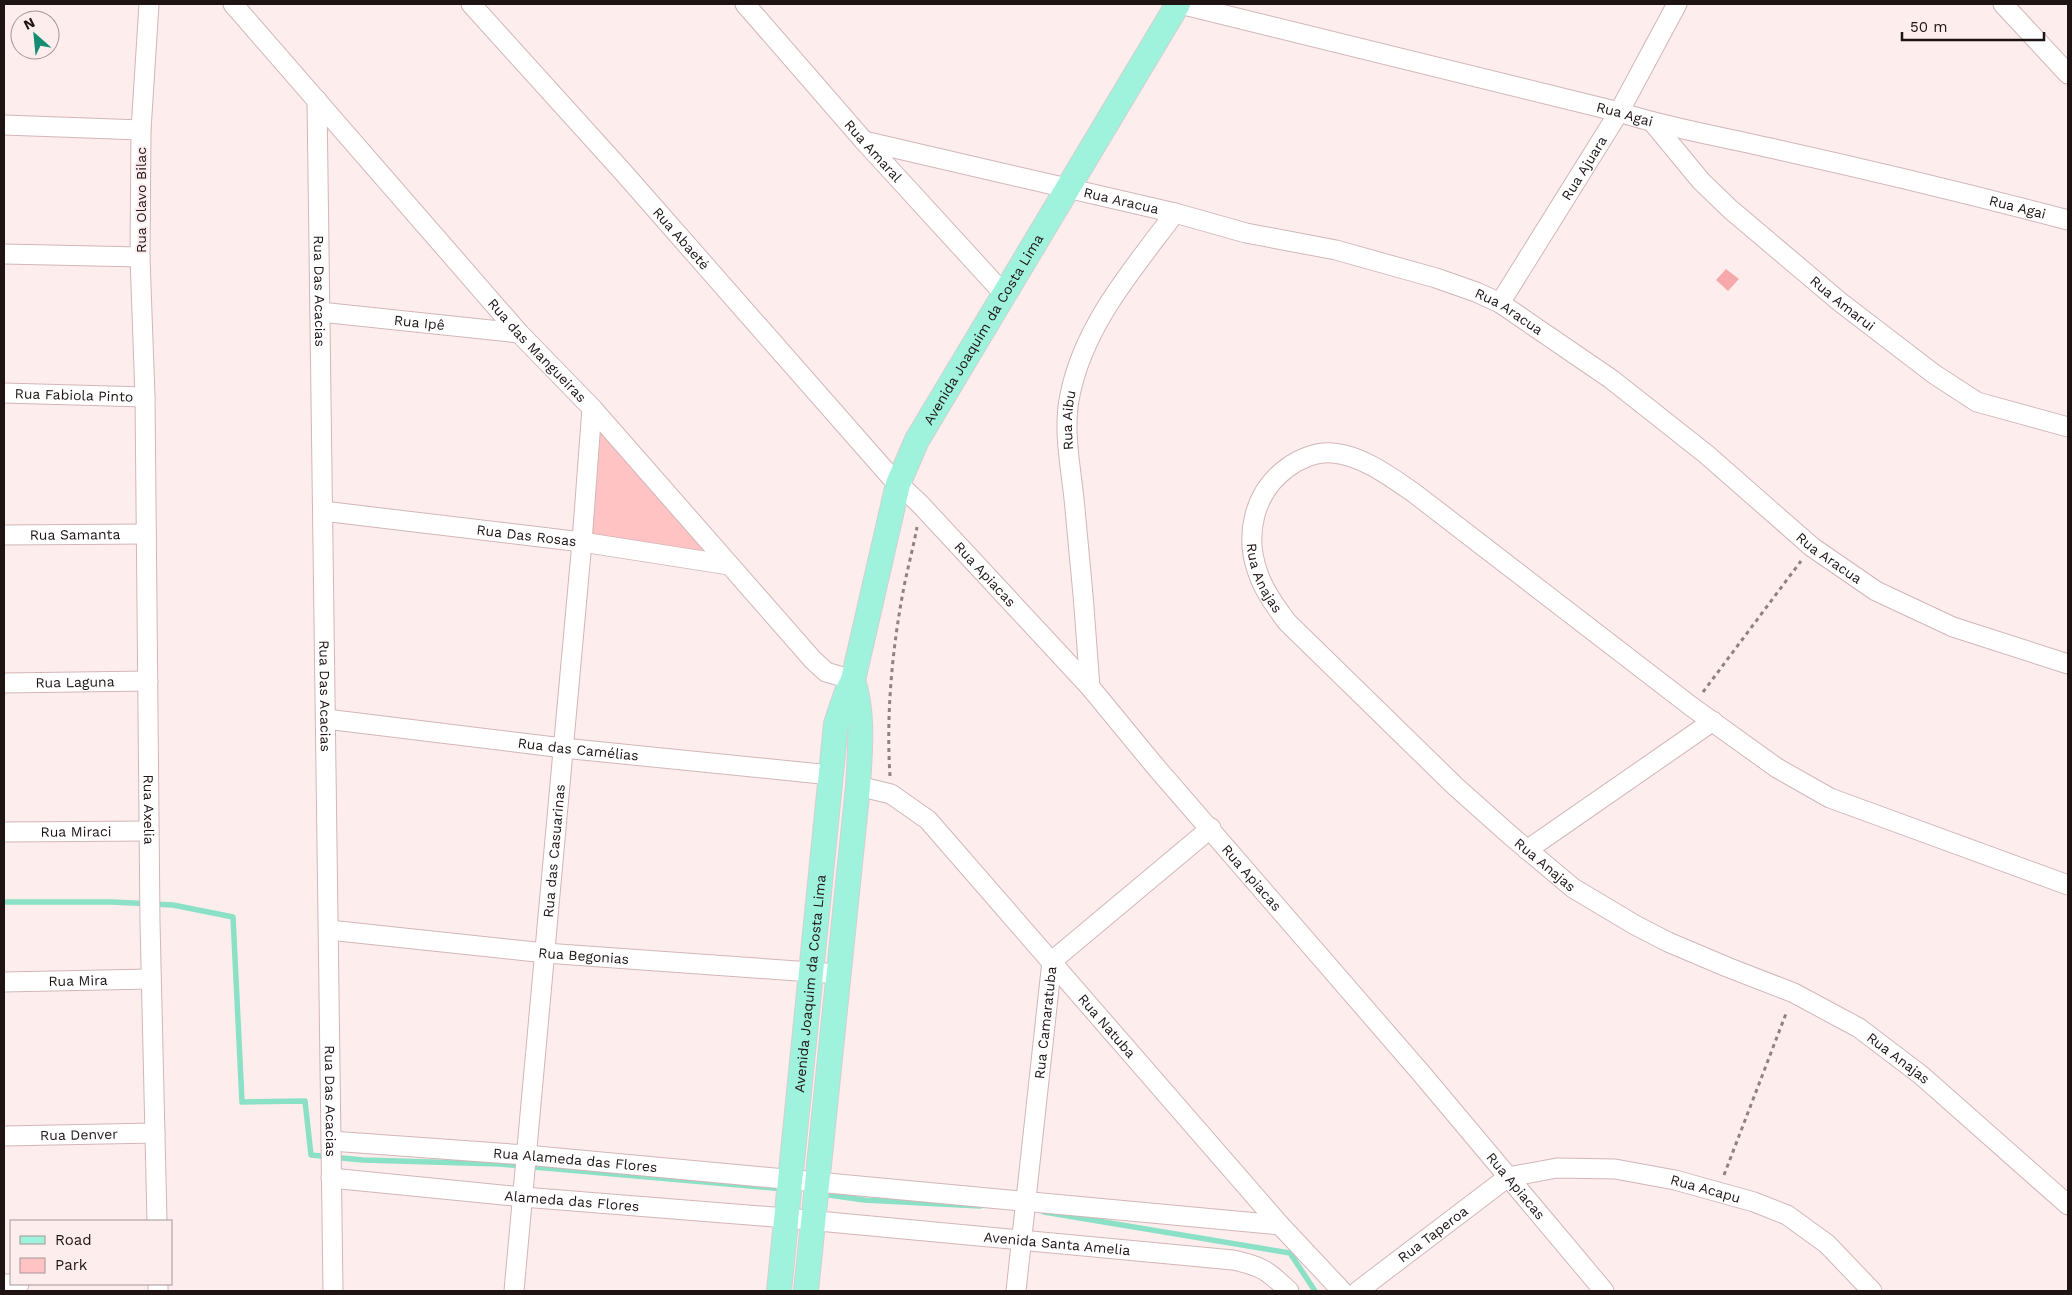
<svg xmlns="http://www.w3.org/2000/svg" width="2072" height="1295" font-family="'Work Sans',sans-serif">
  <rect width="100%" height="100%" fill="#feeded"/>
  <path fill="#ffc3c4" d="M594,410L720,555L582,540Z"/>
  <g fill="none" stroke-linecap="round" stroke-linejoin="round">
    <path stroke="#8ae1c5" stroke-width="5.5" d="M4,902H112L173,905L233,917L242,1102L305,1101L311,1155L363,1160L500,1164L784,1189
      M822,1194L864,1200L980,1206
      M1044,1212L1290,1253L1315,1291"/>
  </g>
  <path fill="#f7a8aa" d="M1726,269L1739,279L1728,291L1716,280Z"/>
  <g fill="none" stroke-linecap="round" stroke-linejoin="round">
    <defs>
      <g id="minor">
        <path id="s1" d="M149,4L141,130L140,257L145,397L150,922L157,1221"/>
        <path id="s2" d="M233,4L519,333L592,408L813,660L826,672L853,680"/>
        <path id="s3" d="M471,4L623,172L890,476L920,504L1090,687L1155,766L1421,1073L1604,1291"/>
        <path id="s4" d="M745,4L864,141L1004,294"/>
        <path id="s5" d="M1180,4L1619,112C1668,128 1719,136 1770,148C1870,170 1969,194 2068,220"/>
        <path d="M2003,4L2068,74"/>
        <path id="s6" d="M317,100L333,1291"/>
        <path id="s7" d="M1654,124L1701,181L1730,209L1840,302L1934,374L1977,402L2068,427"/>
        <path d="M4,125L141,130"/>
        <path id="s8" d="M864,141L1175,213L1246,233L1336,250L1436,278L1476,292L1500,303L1611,379L1706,454L1812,547L1876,591L1953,627L2068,664"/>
        <path d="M4,254L140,257"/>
        <path id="s9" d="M1500,303L1619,112L1677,4"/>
        <path id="s10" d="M320,312L519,333"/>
        <path id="s11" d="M4,393L145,397"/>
        <path id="s12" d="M323,511L582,542L729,565"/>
        <path id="s13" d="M4,535L146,534"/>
        <path id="s14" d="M4,683L148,681"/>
        <path id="s15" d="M1090,687C1086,627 1081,568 1075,509C1072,472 1062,432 1070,395C1084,325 1133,269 1175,213"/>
        <path id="s16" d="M326,719L563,748L831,775"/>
        <path id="s17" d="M858,786L891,794L928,820L1280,1225L1342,1291"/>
        <path id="s18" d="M4,832L149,831"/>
        <path d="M1527,850L1713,721"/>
        <path id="s19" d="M2068,885L1830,798L1777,768L1692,707L1414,493C1391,477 1361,455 1333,453C1317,451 1299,459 1287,468C1254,492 1244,535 1258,573C1264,591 1276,607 1287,622L1455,786L1511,836L1573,888L1635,925L1668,942L1727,967L1794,993L1859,1028L1921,1075L2068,1205"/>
        <path id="s20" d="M329,930L545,953L839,974"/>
        <path id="s21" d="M4,982L151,979"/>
        <path id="s22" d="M4,1136L155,1133"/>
        <path id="s23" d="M331,1141L526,1155L1280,1225"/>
        <path id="s24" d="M331,1178L523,1197L786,1218L1233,1260C1262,1266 1268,1271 1289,1291"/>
        <path d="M4,1284H19"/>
        <path d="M158,1284V1291"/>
        <path id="s25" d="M514,1291L582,542L592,408"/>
        <path id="s26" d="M1016,1291L1052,961L1211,828"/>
        <path id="s27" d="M1358,1291L1508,1177L1557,1168L1615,1169L1675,1180L1754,1202L1787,1215L1827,1244L1872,1291"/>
      </g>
      <g id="major">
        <path id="s28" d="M779,1291L836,724L846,694L853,680L898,484L917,440L1178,4"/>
        <path d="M806,1291L858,786C860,749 864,716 853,680"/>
      </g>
    </defs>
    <use href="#minor" stroke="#d2b6b7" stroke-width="21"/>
    <use href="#major" stroke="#d2d0d0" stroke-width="26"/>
    <path stroke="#908282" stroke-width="3" stroke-dasharray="4 4" stroke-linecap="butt" d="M1703,692L1801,561
      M890,776C886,716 892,651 903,592C907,570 913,549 917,527
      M1724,1175L1787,1011"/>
    <use href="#minor" stroke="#fff" stroke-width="19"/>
    <use href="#major" stroke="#9ff2db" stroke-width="24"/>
  </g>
  <g text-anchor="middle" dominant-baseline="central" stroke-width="4" stroke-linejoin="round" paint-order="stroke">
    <g font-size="14" fill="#1e1414" stroke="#feeded">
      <text stroke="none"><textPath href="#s5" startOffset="458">Rua Agai</textPath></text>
      <text stroke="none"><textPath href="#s4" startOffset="195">Rua Amaral</textPath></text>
      <text stroke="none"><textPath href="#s9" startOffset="159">Rua Ajuara</textPath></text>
      <text transform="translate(141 200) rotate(-90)">Rua Olavo Bilac</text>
      <text stroke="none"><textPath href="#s8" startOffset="264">Rua Aracua</textPath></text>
      <text stroke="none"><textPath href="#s5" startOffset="862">Rua Agai</textPath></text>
      <text stroke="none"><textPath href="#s3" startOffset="315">Rua Abaeté</textPath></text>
      <text stroke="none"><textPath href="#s6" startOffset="191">Rua Das Acacias</textPath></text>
      <text stroke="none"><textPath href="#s7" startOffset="261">Rua Amarui</textPath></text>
      <text stroke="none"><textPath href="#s8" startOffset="669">Rua Aracua</textPath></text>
      <text stroke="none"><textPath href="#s10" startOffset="100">Rua Ipê</textPath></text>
      <text stroke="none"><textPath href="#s28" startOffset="995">Avenida Joaquim da Costa Lima</textPath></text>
      <text stroke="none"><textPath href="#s2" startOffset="461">Rua das Mangueiras</textPath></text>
      <text stroke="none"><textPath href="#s11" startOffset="70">Rua Fabiola Pinto</textPath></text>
      <text stroke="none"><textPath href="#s15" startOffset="268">Rua Aibu</textPath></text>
      <text stroke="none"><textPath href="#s13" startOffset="71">Rua Samanta</textPath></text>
      <text stroke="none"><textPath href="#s12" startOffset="205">Rua Das Rosas</textPath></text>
      <text stroke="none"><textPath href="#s8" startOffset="1074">Rua Aracua</textPath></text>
      <text stroke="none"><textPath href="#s3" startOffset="768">Rua Apiacas</textPath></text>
      <text stroke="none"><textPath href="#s19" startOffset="1034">Rua Anajas</textPath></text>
      <text stroke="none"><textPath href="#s14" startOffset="71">Rua Laguna</textPath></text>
      <text stroke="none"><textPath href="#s6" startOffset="596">Rua Das Acacias</textPath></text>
      <text stroke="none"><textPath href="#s16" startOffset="254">Rua das Camélias</textPath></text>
      <text stroke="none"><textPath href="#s1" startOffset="806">Rua Axelia</textPath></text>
      <text stroke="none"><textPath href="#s18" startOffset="72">Rua Miraci</textPath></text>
      <text stroke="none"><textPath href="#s25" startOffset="442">Rua das Casuarinas</textPath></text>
      <text stroke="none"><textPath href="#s19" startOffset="1439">Rua Anajas</textPath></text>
      <text stroke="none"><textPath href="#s3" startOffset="1172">Rua Apiacas</textPath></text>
      <text stroke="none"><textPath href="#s20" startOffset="256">Rua Begonias</textPath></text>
      <text stroke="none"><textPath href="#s21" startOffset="74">Rua Mira</textPath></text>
      <text stroke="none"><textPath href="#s28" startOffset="309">Avenida Joaquim da Costa Lima</textPath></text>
      <text stroke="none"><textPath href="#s26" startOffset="270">Rua Camaratuba</textPath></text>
      <text stroke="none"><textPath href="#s17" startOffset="352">Rua Natuba</textPath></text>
      <text stroke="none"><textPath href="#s19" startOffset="1844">Rua Anajas</textPath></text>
      <text stroke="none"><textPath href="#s6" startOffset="1001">Rua Das Acacias</textPath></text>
      <text stroke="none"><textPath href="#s22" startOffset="75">Rua Denver</textPath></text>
      <text stroke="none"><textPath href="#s23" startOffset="245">Rua Alameda das Flores</textPath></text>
      <text stroke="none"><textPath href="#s3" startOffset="1578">Rua Apiacas</textPath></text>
      <text stroke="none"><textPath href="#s27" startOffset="389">Rua Acapu</textPath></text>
      <text stroke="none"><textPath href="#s24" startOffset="242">Alameda das Flores</textPath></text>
      <text stroke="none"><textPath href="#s27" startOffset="94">Rua Taperoa</textPath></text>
      <text stroke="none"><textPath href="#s24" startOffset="729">Avenida Santa Amelia</textPath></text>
    </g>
  </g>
  <rect width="2072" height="1295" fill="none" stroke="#1e1414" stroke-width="10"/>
  <rect x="10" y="1220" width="162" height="65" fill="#feeded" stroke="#a49696"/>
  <rect x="20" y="1236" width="25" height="8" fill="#9ff2db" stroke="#a49696"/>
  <text x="55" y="1245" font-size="15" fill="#1e1414">Road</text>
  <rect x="20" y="1258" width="25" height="15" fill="#ffc3c4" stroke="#a49696"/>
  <text x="55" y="1270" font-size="15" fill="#1e1414">Park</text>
  <g transform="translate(35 35) rotate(333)"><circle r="24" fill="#feeded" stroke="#a49696"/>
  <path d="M0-4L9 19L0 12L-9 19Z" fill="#138e72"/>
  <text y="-8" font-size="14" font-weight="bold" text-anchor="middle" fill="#1e1414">N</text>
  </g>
  <path d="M1902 32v8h142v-8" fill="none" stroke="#1e1414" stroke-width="2.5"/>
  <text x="1910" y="32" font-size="15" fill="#1e1414" stroke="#feeded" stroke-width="4" paint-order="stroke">50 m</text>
</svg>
